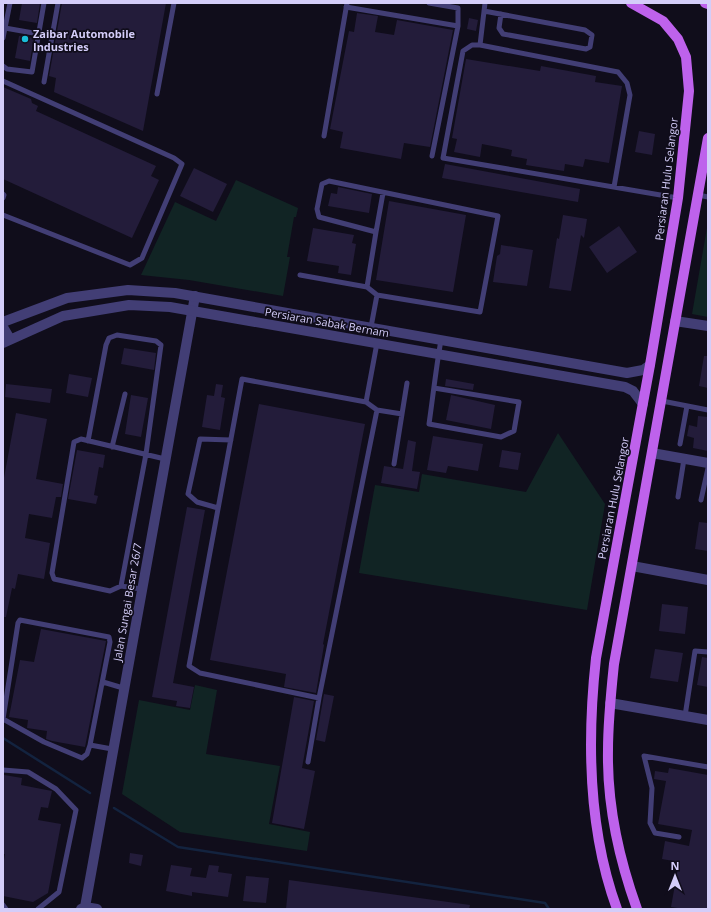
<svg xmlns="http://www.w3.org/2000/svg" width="711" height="912" font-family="'Open Sans',sans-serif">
  <rect width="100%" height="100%" fill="#100d1b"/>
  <path fill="#112424" d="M236,180L298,208L296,217H294L287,257H290L283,296L189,280L141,275L175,202L216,221Z
    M708,222V317L692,314Z
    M558,433L605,504L587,610L359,573L375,485L419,492L422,474L526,492Z
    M195,685L217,690L206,754L280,766L269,824L310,832L307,851L180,832L122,794L139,700L190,710Z"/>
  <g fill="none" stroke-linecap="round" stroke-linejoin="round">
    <path stroke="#13233f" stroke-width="2.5" d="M3,738L90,793
      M114,808L178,847L545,903L549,909"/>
  </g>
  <path fill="#231c3a" d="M22,3H40L37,23L19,20Z
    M62,3H166L143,131L54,92L56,78L49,76Z
    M357,13L378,16L375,32L394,35L397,20L453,30L430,147L404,143L401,159L340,148L343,132L330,129L349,31L354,32Z
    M469,18L478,20L476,31L467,29Z
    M19,36L34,38L30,61L15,58Z
    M466,59L540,71L541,66L596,76L595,82L622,86L609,163L585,159L583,167L565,164L564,171L526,165L527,159L511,156L512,150L482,144L480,157L454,152L457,139L452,138Z
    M3,87L31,99L32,103L38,106L36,111L156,166L151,176L159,180L132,238L3,179Z
    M639,131L655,134L652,155L635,152Z
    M445,164L580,189L578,202L442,178Z
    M194,168L227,184L213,212L180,196Z
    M338,187L372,194L369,213L328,206L331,193L337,194Z
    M389,201L466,215L453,292L376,280Z
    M563,215L587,219L584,238L581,235L571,291L549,288L557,238L559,239Z
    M619,226L637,252L607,273L589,247Z
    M313,228L354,235L352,243L356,244L351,275L338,273L339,266L307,261Z
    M501,245L533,250L527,286L493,282L497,256L500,254Z
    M124,348L156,353L154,370L121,364Z
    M704,356H708V388L699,386Z
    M69,374L92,378L88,397L66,393Z
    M446,379L474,384L473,390L445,386Z
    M6,384L52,389L50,403L5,397Z
    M216,384L223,385L221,397L225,398L220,430L202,427L207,395L214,396Z
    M131,395L148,398L141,437L125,434Z
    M451,395L495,405L491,429L446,420Z
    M259,404L365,424L323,644L324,645L316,693L284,687L286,674L210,660Z
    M16,413L47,419L36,479L63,484L61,497H56L52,518L29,514L25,538L50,543L44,579L18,574L15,589L12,588L6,617H3V483Z
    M698,416L708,417V451L693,448L694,438L687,436L689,425L697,427Z
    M433,436L483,444L478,471L448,466L446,473L427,470Z
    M408,440L416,442L412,471L420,472L417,489L381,483L384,466L403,469Z
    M77,450L105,455L103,468L99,467L94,495L98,496L96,504L68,499Z
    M502,450L521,453L518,470L499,467Z
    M187,507L205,510L173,683L194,687L190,708L176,706L177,701L152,697Z
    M699,522L708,523V551L695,549Z
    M662,604L688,607L685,634L659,631Z
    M41,629L106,641L85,747L52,741L46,739L47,731L27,728L28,720L9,717L20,660L34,662Z
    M655,649L683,653L678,682L650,678Z
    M702,657L708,658V687L697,685Z
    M324,694L334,696L325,742L316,740Z
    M294,697L314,701L302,768L315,771L304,829L272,823Z
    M669,768L708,775V909H684L671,907L679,862L662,859L665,841L689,846L692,830L658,824L666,781L654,779L655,771L668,773Z
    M4,775L22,778L21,785L52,791L48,808L41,807L38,820L61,824L48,893L33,902L3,896V865L5,854H3Z
    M130,853L143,855L141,866L129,863Z
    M171,865L192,868L190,876L206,878L209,865L219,866L218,872L232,874L228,897L192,892V896L166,891Z
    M246,876L269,878L266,903L243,901Z
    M289,880L470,905L469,909H286Z"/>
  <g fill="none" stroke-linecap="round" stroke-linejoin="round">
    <path stroke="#423e75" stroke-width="5" d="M429,3L458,8V26
      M346,7L458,26L432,156
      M484,11L585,30L592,35L590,47L586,49L503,34L499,28L501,14
      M5,28L39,34
      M3,38L10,3
      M480,45L485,3
      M3,66L7,69L32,72L44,3
      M3,81L174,158L182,164L142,258L130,265L3,215
      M44,82L58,3
      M157,94L174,3
      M324,136L347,3
      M614,187L630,95L627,83L618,72L480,45H472L463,51L443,158L678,198
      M3,194L4,195L3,198
      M698,195L708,197
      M376,232L383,193
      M300,275L367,287
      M371,327L377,295L480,312L498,216L329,181L322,184L317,209L319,217L376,232L367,287L377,295
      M434,388L519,402L514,431L501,437L429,424C433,396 436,368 441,340
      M662,401L708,410
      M377,410L402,414L407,383
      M88,441L106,345L109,338L117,335L156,341L161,345L146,454L121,586L110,591L54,579L52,573L74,442L81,439L165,459
      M680,444L687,406
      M112,447L125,394
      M394,464L402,414
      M678,497L684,459
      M701,500L708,468
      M218,508L197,502L188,494L200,439L231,440
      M121,586L141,589
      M20,620L109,637L110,642L90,745L87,754L82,758L44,742L3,719L18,623Z
      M103,682L123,688
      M319,698L200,673L189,666L242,379L366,402L377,343
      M685,716L695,651L708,652
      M90,745L112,749
      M308,762L319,698L377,410L366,402
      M3,770L28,772L56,789L76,810L59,892L38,909
      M679,837L655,833L650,823L652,788L644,756L708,767
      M3,905L6,909"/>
    <path stroke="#423e75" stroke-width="10" d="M675,321L708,326
      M652,453L708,463
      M632,566L708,580
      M610,703L708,720
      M85,907L97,909
      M81,909L85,907L195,296"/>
    <path stroke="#423e75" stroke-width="10" d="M3,322L67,298L128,290L175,293L627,373L643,370L650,365
      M3,327L10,339
      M3,343L63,316L129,305L170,307L625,387L633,391L643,404"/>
    <path stroke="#be62ec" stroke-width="10" d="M705,3L708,4
      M617,909C588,830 587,740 596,658L650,365L678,198L689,91L686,57L678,39L663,21L631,3
      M637,909C619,859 607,803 608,750C608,721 611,693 614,664L708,138"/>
  </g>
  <circle fill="#1abdd8" stroke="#100d1b" stroke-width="1.5" cx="25" cy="39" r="4"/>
  <g text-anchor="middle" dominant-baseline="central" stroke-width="3.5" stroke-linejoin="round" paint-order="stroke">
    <g font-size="11" font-weight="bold" fill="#d4cdf9" stroke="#100d1b" text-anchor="start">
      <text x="33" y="33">Zaibar Automobile<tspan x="33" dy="13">Industries</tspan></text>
    </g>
    <g font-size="11" fill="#d4cdf9" stroke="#100d1b">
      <text transform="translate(666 179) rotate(-83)">Persiaran Hulu Selangor</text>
      <text transform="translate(327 322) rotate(10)">Persiaran Sabak Bernam</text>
      <text transform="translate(613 498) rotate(-79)">Persiaran Hulu Selangor</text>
      <text transform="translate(127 602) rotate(-80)">Jalan Sungai Besar 26/7</text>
    </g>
  </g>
  <rect width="711" height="912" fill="none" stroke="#d4cdf9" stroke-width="8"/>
  <g transform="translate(675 876)" stroke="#100d1b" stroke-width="3" paint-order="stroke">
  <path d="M0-3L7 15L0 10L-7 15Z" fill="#d4cdf9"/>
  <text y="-6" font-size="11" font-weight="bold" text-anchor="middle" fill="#d4cdf9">N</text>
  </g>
</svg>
